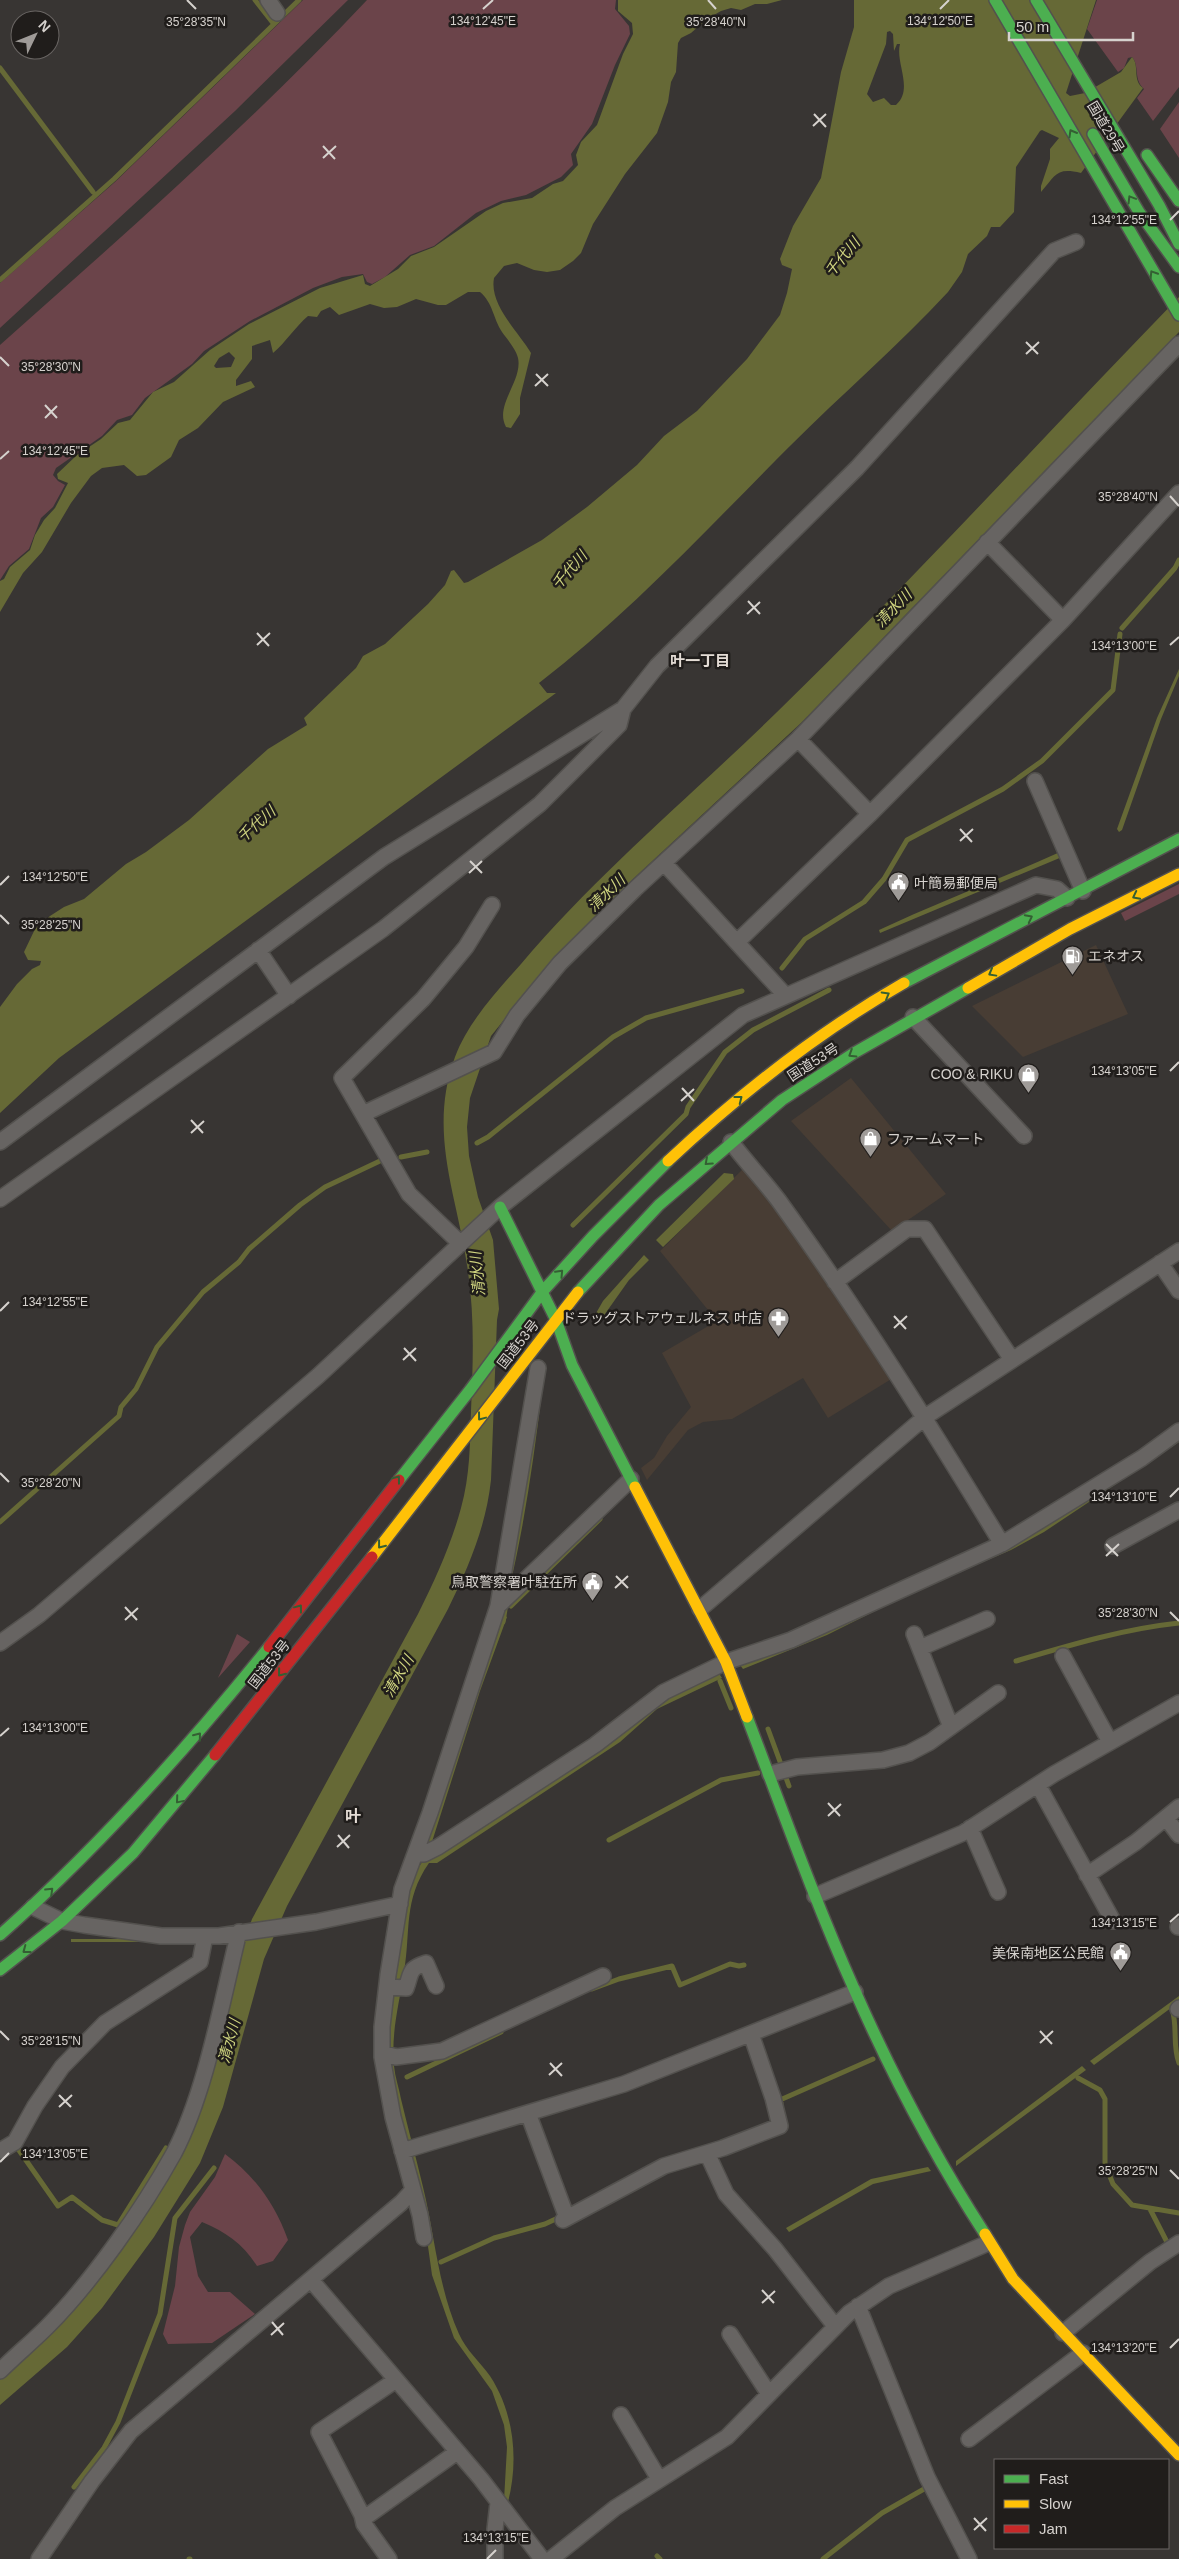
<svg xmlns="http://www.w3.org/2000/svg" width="1179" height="2559" font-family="Arial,'Noto Sans JP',sans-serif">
  <rect width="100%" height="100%" fill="#383533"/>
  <path fill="#483d34" d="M1096,945L1128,1014L1023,1057L972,1006Z
    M851,1078L946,1194L892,1231L791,1121Z
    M746,1166L771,1198L893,1378L828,1418L803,1378L732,1419L703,1422L688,1430L647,1480L641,1468L654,1458L667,1436L691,1407L662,1353L717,1321L660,1251Z"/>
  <path fill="#6b444a" d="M303,0H348L235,111L0,328V283L115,182Z
    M367,0H616L615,9L629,26L630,34L615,65L592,124L571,154L573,165L561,177L526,195L501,201L476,213L434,246L410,255L385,277L372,284L367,282L363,274L342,277L313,288L250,321L204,351L192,364L145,398L132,415L117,420L102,436L56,468L53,475L58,481L65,485L53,507L41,518L29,549L9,566L0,580V345C125,234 252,122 367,0Z
    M1097,0H1179V87L1153,121L1137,98L1144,89C1133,79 1140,66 1132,57L1128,58L1124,68L1118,72L1087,29Z
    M1179,102V158L1160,129Z
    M1179,884V894L1125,921L1121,913Z
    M237,1634L250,1642L218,1678Z
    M225,2154C255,2176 275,2204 288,2240L273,2261L257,2266C243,2244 226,2232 202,2222L190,2237L198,2276L208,2292H230L255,2314L212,2343L168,2344L163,2334L175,2286L179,2247L185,2225L190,2212L215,2177Z"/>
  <path fill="#666936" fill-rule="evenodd" d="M618,0H782L767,4H755L741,10L731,8L721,11L707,19L691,33L681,38L678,43L676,72L671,82L668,102L657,133L625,174L593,224L581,253L573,261L560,270L547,272L534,270L517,263L504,266L494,278C489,305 518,331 531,353L520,398V414L511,428L506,427C494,405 523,381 518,358C516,349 507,339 502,332C493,318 493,303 480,292H468L446,305H438L416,299L397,307L384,308L370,304L339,315L330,307L321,311L317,317L308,316C295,327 286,342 273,353L270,340L252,346V359L236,380V386L251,381L255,387L223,402L198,428L179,440L171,457L146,475L137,476L124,465L102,468L91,476L71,503L42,552L23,573L0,612V581L4,579L10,567L30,550L35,535L44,520L55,508L68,483L58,479L57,474L77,455L101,439L118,423L130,420L153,392L174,382L210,350L249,324L320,288L363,275L365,284L370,286L398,269L411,256L434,247L486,211L503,203L532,198L553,184L563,181L578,165L576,155L581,142L597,125L623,54L633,34L632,23L618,11ZM229,352L235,358L231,367L216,368L214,366L219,358Z
    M854,0H1096L1066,93L1070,96L1085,93L1121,72L1132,57C1140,66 1132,80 1143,88L1081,173C1056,167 1056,175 1041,192V186L1050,159V149L1059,138L1042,130L1040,131L1016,167L1014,212L1000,227H991L987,236L968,254L962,272L948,292C898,346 842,394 790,446C709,527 630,613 539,683L547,693H556L59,1058L0,1113V1007L17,984L32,969L40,965L41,961L28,960L24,952L35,929L50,916L64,907L84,899L126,864L146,852L189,820L268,749L307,725L304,718L356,668L363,656L385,644L428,604L445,585L451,571L454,570L464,583L468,582L542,540L587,507L637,465L664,436L697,411L747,359L780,315L787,293L792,269L782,265L780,259L793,226L821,178L841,72L854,27ZM890,31L893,34L894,51L897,44H900C895,63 914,89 896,105H891L884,98L873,102L867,94L886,44L887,32Z
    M1179,297V332L802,722L633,879L554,958L491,1036L470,1098L467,1127L469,1156L478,1197L493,1240L499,1309L497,1320L491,1480C486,1527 468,1568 448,1609L287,1906L264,1959L223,2107L200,2163L154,2237L102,2308L67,2347L0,2405V2377L161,2184L252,1919L418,1614C435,1580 451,1545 461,1508C470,1476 470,1444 471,1411C473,1362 475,1314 467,1265C456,1192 428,1131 455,1057C468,1022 497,991 521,964C599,872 691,796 776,713C915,578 1045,435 1179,297Z
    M1179,669V676L1161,719L1122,830L1119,832L1117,829L1157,718Z
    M1060,852L1062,857L880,933L879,930C939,902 1000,879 1060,852Z
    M724,1173L733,1174L734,1179L663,1247L656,1240Z
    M644,1255L649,1260L629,1280L600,1321L595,1315L603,1301Z
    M540,1391L542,1392C534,1456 525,1522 510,1585L507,1586Z
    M1179,1436V1442L1044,1532L1011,1550L913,1592L827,1635L743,1669L740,1665L817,1633L901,1593Z
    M504,1615L507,1617L480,1691L431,1845H427Z
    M718,1672L722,1678L657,1709L620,1742L437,1863H429C403,1900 411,1931 404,1972C399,2005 391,2032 394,2066C395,2077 399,2088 401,2099C408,2128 416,2158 423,2187C435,2236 438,2287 459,2334C466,2350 480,2362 490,2376C517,2417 520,2472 503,2518L507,2447L504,2425L492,2391L454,2338L432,2275L425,2225L387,2062V2032L398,1966L405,1897L413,1875L425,1858L660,1698Z
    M71,1939H147L148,1942H71Z
    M1179,1996V2002L1094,2065L1090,2061Z
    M1082,2066L1086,2070L956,2166V2161Z
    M928,2167L931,2171L873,2184L789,2232L786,2228L871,2179Z"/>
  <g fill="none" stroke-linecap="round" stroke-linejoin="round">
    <path stroke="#666936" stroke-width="5" d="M255,0L273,23
      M0,68L93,192
      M0,280L114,179L299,0
      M1122,628L1175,568L1179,560
      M782,968L805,939L864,902L884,879L907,840L1003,789L1042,761L1113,690L1120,634
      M477,1143L488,1137L613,1037L646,1018L742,991
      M401,1157L427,1152
      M573,1225L686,1114L688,1107L725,1052L753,1030L829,990
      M0,1522L119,1416L121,1407L136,1389L157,1347L203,1292L239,1262L249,1249L300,1205L325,1187L382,1160
      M511,1606L600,1519
      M503,1622L506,1603
      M1016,1661C1070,1645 1123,1629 1179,1623
      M720,1681L731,1708
      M768,1729L789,1786
      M609,1840L721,1780L758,1773
      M592,1989L619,1979L672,1966L680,1985L730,1964L739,1966L744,1965
      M1172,2009C1178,2027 1172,2045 1179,2063
      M407,2077L501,2032
      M1078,2078L1100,2090L1105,2099V2164L1113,2184L1132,2205L1179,2213
      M781,2103L780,2100L873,2059
      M16,2146L58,2206L72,2197L102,2220L118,2225L166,2148
      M1150,2209L1168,2244
      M441,2262L494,2238L545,2224L560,2217
      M74,2487L104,2448L118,2422L160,2314L175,2218L214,2168
      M657,2556L660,2559
      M189,2559H190
      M823,2559L882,2513L924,2489"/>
    <defs>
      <path id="street" d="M268,0L277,13
        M987,542L1063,620
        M798,739L870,814
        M1035,781L1083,891
        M664,863L785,995
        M737,942L870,814L1063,620L1179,493
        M258,950L289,996
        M913,1017L1024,1136
        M363,1114L494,1052L517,1015L560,963L635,889L798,739L1179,344
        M0,1142L384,857L623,709
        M731,1142C746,1162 764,1181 779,1201C859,1312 931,1427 1002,1544
        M0,1199L383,929L540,804L619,725L623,709L657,666L857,468L1054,251L1076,242
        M461,1244L409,1194L342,1078L423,999L466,947L492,905
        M1160,1263L1179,1291
        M835,1282L907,1229H925L1011,1358
        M1113,1546L1179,1510
        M498,1606L631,1479
        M700,1609L925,1417L1179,1251
        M914,1634L951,1727
        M0,1643L39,1615L318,1376L500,1207L743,1015L1036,885L1057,889L1067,898
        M920,1648L987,1619
        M1063,1656L1110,1742
        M770,1774L797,1767L883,1760L909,1753L930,1742L998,1693
        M1038,1785L1113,1921
        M1166,1818L1179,1835
        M970,1828L998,1892
        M416,1854H424L438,1847L595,1745L664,1692L726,1662L791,1640L1002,1544L1142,1458L1179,1431
        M1087,1875L1136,1842L1179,1807
        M815,1896L963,1833L1054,1774L1179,1703
        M33,1907L62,1921L84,1925L161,1936H219L316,1922L400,1904
        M1178,1927L1179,1926
        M387,1987L406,1988C412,1972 408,1969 426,1963L436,1986
        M1178,2009L1179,2008
        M382,2053L396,2057L442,2051L603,1976
        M528,2113L567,2218
        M0,2151L15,2142L35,2106L62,2067L105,2023L200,1962L205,1936
        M402,2151L624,2084L855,1992
        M707,2153L726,2194L775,2249L835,2326
        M563,2220L664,2166L723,2148L780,2126L773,2098L751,2034
        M424,2238L420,2215L393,2117L382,2057V2027L388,1975L402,1889L430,1813L498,1606L538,1368
        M311,2280L481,2479L542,2559
        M858,2306L927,2477L969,2559
        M1063,2333L1150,2262L1179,2243
        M730,2334L769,2394
        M0,2371C15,2356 32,2342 47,2327C92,2282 143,2209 174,2153C206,2092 222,2000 239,1932
        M621,2415L659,2479
        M969,2439L1083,2353
        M363,2519L457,2452
        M39,2559L92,2481L131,2431L401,2203L412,2191
        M389,2559L364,2524L362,2515L319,2432L396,2380
        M495,2559V2529L498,2503
        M551,2559L615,2508L727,2437L849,2313L889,2286L988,2243"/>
      <path id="fast" d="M995,0L1179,315
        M1036,0L1159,205L1179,244
        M1093,134L1139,212L1179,267
        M1147,155L1179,201
        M904,983L1179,839
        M500,1207L556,1320L572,1365L635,1487
        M578,1292L659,1205L782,1100L854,1053L968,988
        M399,1480L470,1390L543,1291L593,1236L668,1161
        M747,1717C782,1809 815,1902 855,1991C892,2075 935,2157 985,2234
        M0,1935C99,1847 186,1750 269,1647
        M0,1970L62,1921L133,1853L215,1755"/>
      <path id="slow" d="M968,988L1070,929L1179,874
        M668,1161C741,1093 818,1032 904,983
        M635,1487L726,1662L747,1717
        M372,1557L578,1292
        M985,2234L1013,2279L1179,2455"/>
      <path id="jam" d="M269,1647L399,1480
        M215,1755L372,1557"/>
    </defs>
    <use href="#street" stroke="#53514e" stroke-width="18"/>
    <use href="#fast" stroke="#53514e" stroke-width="14"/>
    <use href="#slow" stroke="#53514e" stroke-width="14"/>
    <use href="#jam" stroke="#53514e" stroke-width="14"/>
    <use href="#street" stroke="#676462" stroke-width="15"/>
    <use href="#fast" stroke="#4caf50" stroke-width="11"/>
    <use href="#slow" stroke="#ffc107" stroke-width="11"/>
    <use href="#jam" stroke="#c62828" stroke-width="11"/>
  </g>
  <defs><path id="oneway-chevron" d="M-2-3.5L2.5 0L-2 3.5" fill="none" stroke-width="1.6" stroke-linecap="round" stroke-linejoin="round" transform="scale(1.25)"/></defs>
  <g stroke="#345f33">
    <use href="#oneway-chevron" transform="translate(1072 133) rotate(-120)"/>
    <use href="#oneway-chevron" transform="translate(1131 199) rotate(-121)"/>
    <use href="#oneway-chevron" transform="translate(1153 274) rotate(-122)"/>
    <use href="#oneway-chevron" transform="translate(1136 896) rotate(153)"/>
    <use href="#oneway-chevron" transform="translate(1029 918) rotate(-27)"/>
    <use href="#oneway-chevron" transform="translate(992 973) rotate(151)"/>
    <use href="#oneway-chevron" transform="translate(886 995) rotate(-30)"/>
    <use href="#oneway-chevron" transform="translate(852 1054) rotate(148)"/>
    <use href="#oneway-chevron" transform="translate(739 1099) rotate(-38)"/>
    <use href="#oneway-chevron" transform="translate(708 1162) rotate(138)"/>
    <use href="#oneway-chevron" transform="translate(560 1273) rotate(-47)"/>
    <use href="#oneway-chevron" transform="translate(481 1417) rotate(127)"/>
    <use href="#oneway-chevron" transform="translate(397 1479) rotate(-53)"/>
    <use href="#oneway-chevron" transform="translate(381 1545) rotate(128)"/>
    <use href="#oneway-chevron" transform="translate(299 1608) rotate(-53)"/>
    <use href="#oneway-chevron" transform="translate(281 1673) rotate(128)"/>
    <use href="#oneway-chevron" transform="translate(198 1736) rotate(-51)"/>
    <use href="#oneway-chevron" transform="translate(179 1800) rotate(130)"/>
    <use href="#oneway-chevron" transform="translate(50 1891) rotate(-44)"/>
    <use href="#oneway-chevron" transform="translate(26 1950) rotate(143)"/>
  </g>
  <path fill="none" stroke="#d6d2ce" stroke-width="2" d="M187,0L196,9M708,0L716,9M483,9L493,0M940,9L949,0M814,114L826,127M813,126L826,114M323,146L335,159M323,158L336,146M1170,220L1179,211M1026,342L1038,354M1026,354L1039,342M0,357L9,366M536,374L548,386M535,386L548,374M45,405L57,418M45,418L57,406M0,459L9,451M1170,496L1179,506M748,601L760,614M747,614L760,602M257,633L269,646M257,645L270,633M1170,645L1179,637M960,829L972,842M960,841L973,829M470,861L482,873M469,873L482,861M0,885L9,876M0,915L9,924M1170,1071L1179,1062M682,1088L694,1101M681,1101L694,1089M191,1120L203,1133M191,1133L204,1121M0,1311L9,1302M894,1316L906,1329M894,1328L907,1316M404,1348L416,1361M403,1360L416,1348M0,1473L9,1482M1170,1497L1179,1488M1106,1544L1118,1556M1106,1556L1119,1544M616,1576L628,1588M615,1588L628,1576M125,1607L137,1620M1170,1612L1179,1621M125,1620L138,1608M0,1736L9,1728M828,1803L840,1816M828,1816L841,1804M338,1835L349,1848M337,1847L350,1835M1170,1922L1179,1914M0,2031L9,2040M1040,2031L1052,2044M1040,2043L1053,2031M550,2063L562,2076M549,2075L562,2063M59,2095L71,2107M59,2107L72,2095M0,2162L9,2153M1170,2170L1179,2179M762,2290L774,2303M762,2303L775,2291M272,2322L283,2335M271,2335L284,2323M1170,2348L1179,2339M974,2518L986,2531M974,2530L987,2518M487,2559L496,2550"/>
  <defs>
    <symbol id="civic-pin" viewBox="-11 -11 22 30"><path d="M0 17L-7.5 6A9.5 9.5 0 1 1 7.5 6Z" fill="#9f9b98" stroke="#201d1b"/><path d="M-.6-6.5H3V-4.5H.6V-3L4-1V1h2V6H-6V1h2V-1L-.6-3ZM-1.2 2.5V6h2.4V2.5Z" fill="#fff"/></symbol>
    <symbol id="fuel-pin" viewBox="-11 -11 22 30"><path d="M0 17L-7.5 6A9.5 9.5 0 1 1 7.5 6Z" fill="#9f9b98" stroke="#201d1b"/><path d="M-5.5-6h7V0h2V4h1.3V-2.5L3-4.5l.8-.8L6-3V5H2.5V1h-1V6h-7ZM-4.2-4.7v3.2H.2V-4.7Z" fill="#fff"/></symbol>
    <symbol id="shop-pin" viewBox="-11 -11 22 30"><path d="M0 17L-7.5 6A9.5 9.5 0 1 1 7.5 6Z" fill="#9f9b98" stroke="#201d1b"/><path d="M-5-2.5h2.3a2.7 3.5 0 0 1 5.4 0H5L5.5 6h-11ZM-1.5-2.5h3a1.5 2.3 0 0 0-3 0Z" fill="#fff"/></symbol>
    <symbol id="pharmacy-pin" viewBox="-11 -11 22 30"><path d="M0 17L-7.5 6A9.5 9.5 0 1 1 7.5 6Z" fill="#9f9b98" stroke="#201d1b"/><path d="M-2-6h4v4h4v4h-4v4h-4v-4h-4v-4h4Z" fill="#fff"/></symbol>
  </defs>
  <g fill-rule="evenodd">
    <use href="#civic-pin" x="886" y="870" width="25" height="34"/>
    <use href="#fuel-pin" x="1060" y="944" width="25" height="34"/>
    <use href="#shop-pin" x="1016" y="1062" width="25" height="34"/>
    <use href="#shop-pin" x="858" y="1126" width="25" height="34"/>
    <use href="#pharmacy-pin" x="766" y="1306" width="25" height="34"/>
    <use href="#civic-pin" x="580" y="1570" width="25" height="34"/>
    <use href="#civic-pin" x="1108" y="1940" width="25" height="34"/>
  </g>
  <g text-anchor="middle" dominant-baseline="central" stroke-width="5" stroke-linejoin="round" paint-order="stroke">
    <g font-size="14" fill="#d6d2ce" stroke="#201d1b">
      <text transform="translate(1106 127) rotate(59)">国道29号</text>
      <text transform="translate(813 1062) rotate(-33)">国道53号</text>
      <text transform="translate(518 1344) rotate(-52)">国道53号</text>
      <text transform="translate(269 1664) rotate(-52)">国道53号</text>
    </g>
    <g font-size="14" fill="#d6d2ce" stroke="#201d1b" text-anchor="end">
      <text x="914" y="883" text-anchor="start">叶簡易郵便局</text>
      <text x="1088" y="956" text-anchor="start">エネオス</text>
      <text x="1013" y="1074">COO &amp; RIKU</text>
      <text x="887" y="1139" text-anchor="start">ファームマート</text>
      <text x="762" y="1318">ドラッグストアウェルネス 叶店</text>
      <text x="577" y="1582">鳥取警察署叶駐在所</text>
      <text x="1104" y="1953">美保南地区公民館</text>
    </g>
    <g font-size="15" font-style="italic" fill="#cfd47f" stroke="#201d1b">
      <text transform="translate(842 257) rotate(-50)">千代川</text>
      <text transform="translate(569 570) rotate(-49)">千代川</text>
      <text transform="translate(893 608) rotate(-46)">清水川</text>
      <text transform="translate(256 824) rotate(-42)">千代川</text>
      <text transform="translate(606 893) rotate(-44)">清水川</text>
      <text transform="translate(477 1274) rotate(-96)">清水川</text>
      <text transform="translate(398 1676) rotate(-60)">清水川</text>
      <text transform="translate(229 2041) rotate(-75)">清水川</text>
    </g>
    <g font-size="15" font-weight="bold" fill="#e4dcd5" stroke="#201d1b">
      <text x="700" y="660">叶一丁目</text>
    </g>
    <g font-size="16" font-weight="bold" fill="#e4dcd5" stroke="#201d1b">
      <text x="353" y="1816">叶</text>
    </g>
  </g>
  <g font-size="12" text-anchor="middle" fill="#d6d2ce" stroke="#201d1b" stroke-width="5" stroke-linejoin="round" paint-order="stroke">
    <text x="483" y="25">134°12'45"E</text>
    <text x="940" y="25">134°12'50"E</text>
    <text x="716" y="26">35°28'40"N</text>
    <text x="196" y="26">35°28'35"N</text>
    <text x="1124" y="224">134°12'55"E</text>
    <text x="51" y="371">35°28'30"N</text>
    <text x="55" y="455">134°12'45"E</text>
    <text x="1128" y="501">35°28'40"N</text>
    <text x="1124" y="650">134°13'00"E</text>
    <text x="55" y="881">134°12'50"E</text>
    <text x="51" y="929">35°28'25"N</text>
    <text x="1124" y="1075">134°13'05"E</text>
    <text x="55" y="1306">134°12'55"E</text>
    <text x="51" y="1487">35°28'20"N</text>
    <text x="1124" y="1501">134°13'10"E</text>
    <text x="1128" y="1617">35°28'30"N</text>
    <text x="55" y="1732">134°13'00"E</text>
    <text x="1124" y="1927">134°13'15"E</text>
    <text x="51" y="2045">35°28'15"N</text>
    <text x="55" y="2158">134°13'05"E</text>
    <text x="1128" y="2175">35°28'25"N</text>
    <text x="1124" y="2352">134°13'20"E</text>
    <text x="496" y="2542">134°13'15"E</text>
  </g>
  <rect x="994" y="2459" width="175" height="90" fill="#201d1b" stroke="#696563"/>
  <rect x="1004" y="2475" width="25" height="8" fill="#4caf50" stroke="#696563"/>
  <text x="1039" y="2484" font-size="15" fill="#d6d2ce">Fast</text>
  <rect x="1004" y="2500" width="25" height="8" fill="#ffc107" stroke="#696563"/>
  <text x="1039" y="2509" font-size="15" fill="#d6d2ce">Slow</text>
  <rect x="1004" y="2525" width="25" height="8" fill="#c62828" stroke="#696563"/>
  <text x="1039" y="2534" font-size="15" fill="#d6d2ce">Jam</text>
  <g transform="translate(35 35) rotate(47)"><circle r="24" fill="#201d1b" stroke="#696563"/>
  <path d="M0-4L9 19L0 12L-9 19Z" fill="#9f9b98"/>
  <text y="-8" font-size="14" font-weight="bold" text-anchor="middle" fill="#d6d2ce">N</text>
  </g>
  <path d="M1009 32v8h124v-8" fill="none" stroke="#d6d2ce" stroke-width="2.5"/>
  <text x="1016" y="32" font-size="15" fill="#d6d2ce" stroke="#201d1b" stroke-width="4" paint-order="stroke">50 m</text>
</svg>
